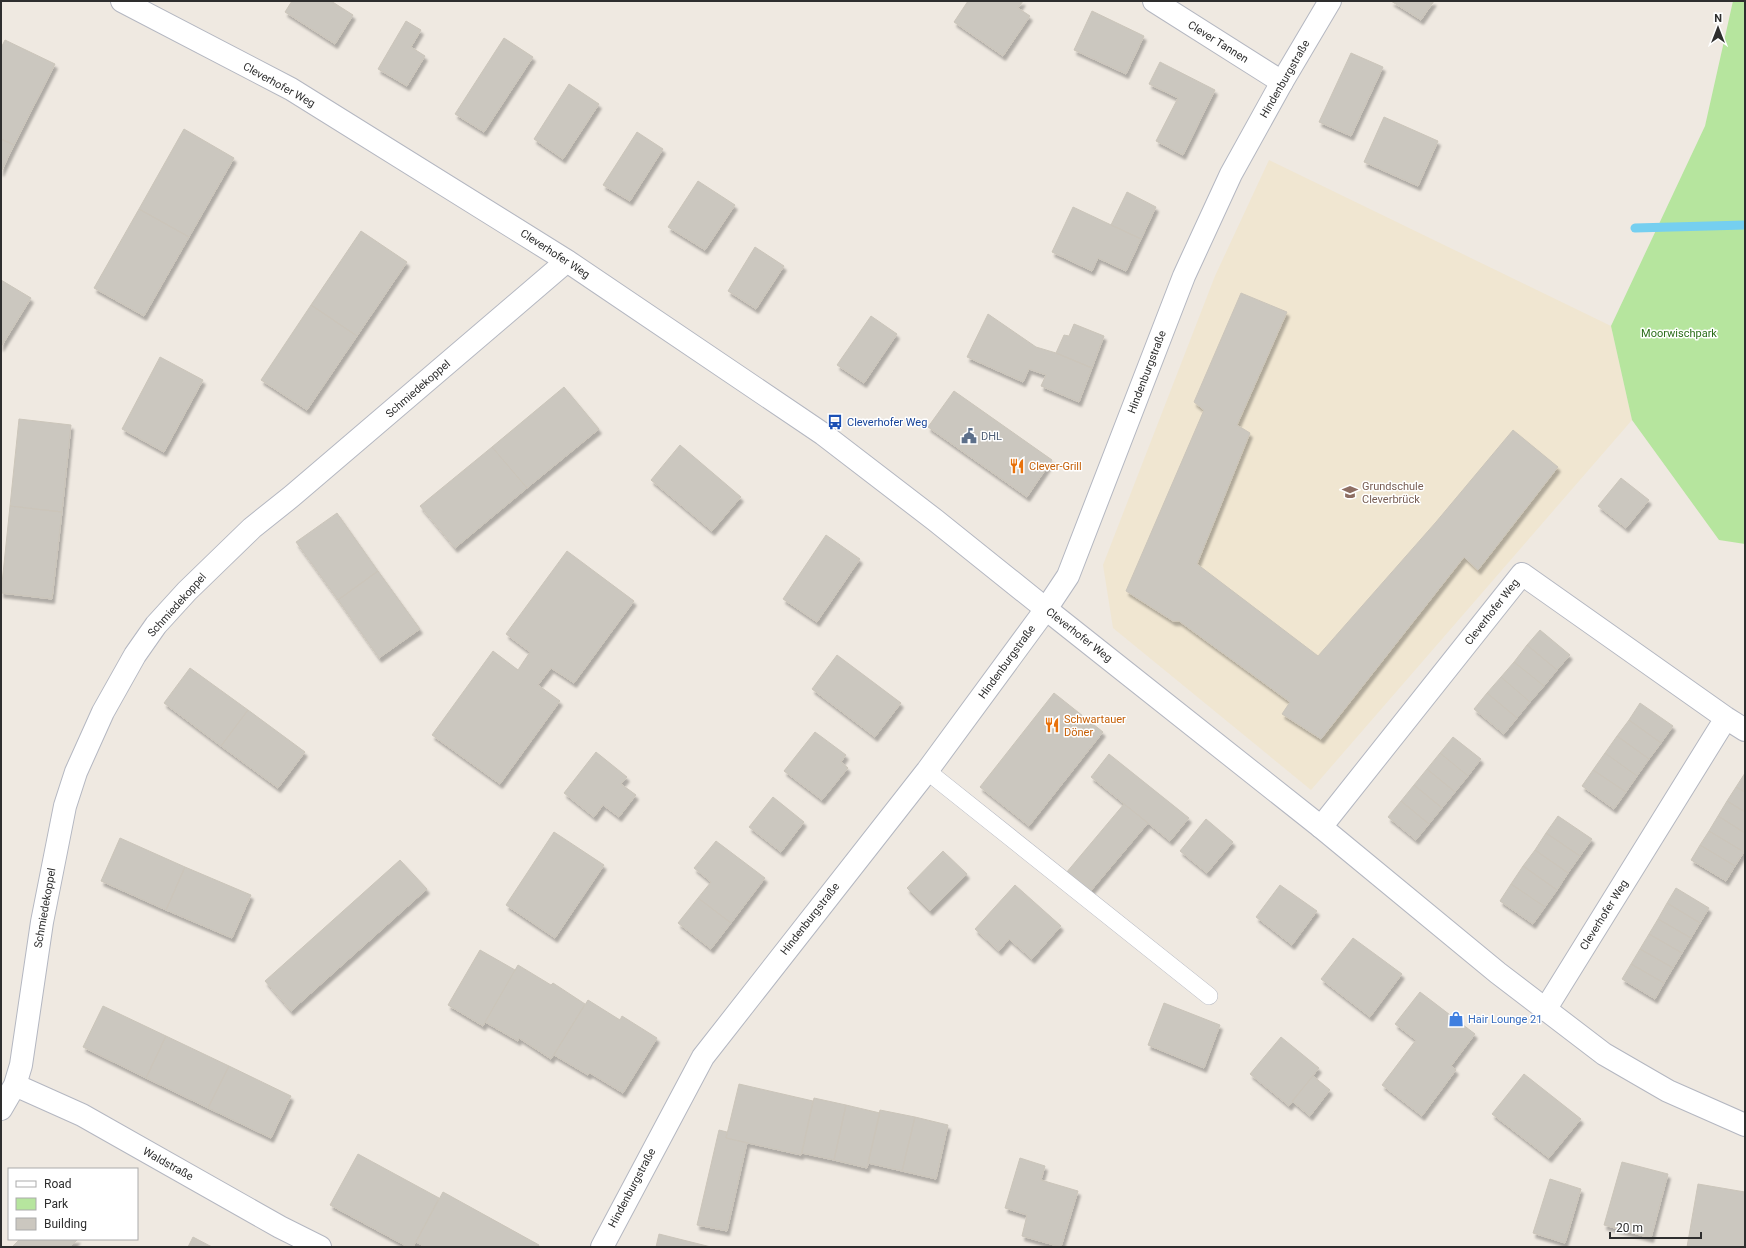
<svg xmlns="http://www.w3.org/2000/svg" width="1746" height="1248" font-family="Roboto,sans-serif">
  <defs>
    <filter id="shadow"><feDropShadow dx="2.5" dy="4.5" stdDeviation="1" flood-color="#0004"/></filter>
  </defs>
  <rect width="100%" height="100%" fill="#efe9e1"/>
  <path fill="#f0e6d1" d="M1269,160L1611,326L1632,420L1311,790L1113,628L1103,565L1215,276Z"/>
  <path fill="#b6e59e" d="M1733,1H1745V544L1719,540L1632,420L1611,326L1705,126Z"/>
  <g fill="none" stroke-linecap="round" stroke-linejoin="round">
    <path stroke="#75cff0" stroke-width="9" d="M1635,228L1745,225"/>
  </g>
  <path fill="#cbc7bf" stroke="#cbc5ba" filter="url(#shadow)" d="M292,1H331L353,15L335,44L285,12Z
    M968,1H1023L1018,8L1030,16L1003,56L954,22Z
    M1391,1H1434L1421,20Z
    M1092,11L1144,36L1126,74L1074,50Z
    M406,21L421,30L411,47L425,56L407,86L378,69Z
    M504,38L533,57L484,132L455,114Z
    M5,40L55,64L14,145L1,139V48Z
    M1351,53L1383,67L1351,136L1319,122Z
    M1160,62L1215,90L1183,155L1156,141L1178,98L1149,84Z
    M569,84L599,104L563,159L534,139Z
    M1384,117L1438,141L1418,186L1364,162Z
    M184,129L234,158L189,237L139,209Z
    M637,132L663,149L630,201L603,185Z
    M1,139L14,145L1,172Z
    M698,181L735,205L705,250L668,227Z
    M1127,192L1156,207L1141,239L1111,225Z
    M1073,207L1141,239L1126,271L1098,258L1092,271L1052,252Z
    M139,209L189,237L144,316L94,288Z
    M361,231L407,262L357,336L311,305Z
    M755,247L784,266L756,309L728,291Z
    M1,280L31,298L1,347Z
    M1241,293L1287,312L1237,425L1250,433L1197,564L1318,656L1436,522L1513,430L1558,467L1478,570L1464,557L1321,739L1282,714L1290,702L1179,621H1173L1126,591L1204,410L1194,402Z
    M311,305L357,336L307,410L261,380Z
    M988,314L1036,347L1056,353L1092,368L1079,402L1041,386L1046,375L1029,369L1023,382L967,357Z
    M871,316L897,334L864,383L837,365Z
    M1074,324L1104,336L1092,368L1056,353L1064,335L1069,336Z
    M160,357L203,380L164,452L122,429Z
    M564,387L599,429L527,488L492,447Z
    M954,391L1052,460L1027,497L928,427Z
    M19,419L71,425L62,512L10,506Z
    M680,445L741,497L712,531L651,480Z
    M492,447L527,488L455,548L420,506Z
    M1621,478L1649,500L1626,528L1598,506Z
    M10,506L62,512L52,599L1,593Z
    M337,513L378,571L338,600L296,542Z
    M826,535L860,559L817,622L783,599Z
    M567,551L634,601L574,683L551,668L538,685L560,701L500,784L432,735L493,651L518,670L530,652L506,634Z
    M378,571L420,629L379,658L338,600Z
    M1540,630L1570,655L1557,670L1527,645Z
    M1527,645L1557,670L1544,686L1514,662Z
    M837,655L901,703L875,737L812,689Z
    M1514,662L1544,686L1530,702L1501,677Z
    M190,668L248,710L221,746L164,703Z
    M1501,677L1530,702L1517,718L1487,693Z
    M1054,693L1103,732L1029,826L980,787Z
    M1487,693L1517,718L1504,734L1474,709Z
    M1640,703L1673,726L1661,743L1629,720Z
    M248,710L305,752L278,788L221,746Z
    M1629,720L1661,743L1649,759L1617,736Z
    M815,732L846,755L841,762L848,768L822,800L784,771Z
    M1617,736L1649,759L1637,776L1605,753Z
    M1453,737L1481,759L1468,776L1440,753Z
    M596,752L627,777L621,784L636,795L619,817L603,805L594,817L564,793Z
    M1440,753L1468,776L1455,792L1427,769Z
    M1605,753L1637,776L1626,792L1593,770Z
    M1109,754L1189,818L1170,841L1091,777Z
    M1427,769L1455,792L1442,808L1414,785Z
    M1593,770L1626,792L1614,809L1582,786Z
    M1745,773V792L1736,787Z
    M1414,785L1442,808L1429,824L1401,801Z
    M1736,787L1745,792V812L1727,801Z
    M773,797L804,822L781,852L749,827Z
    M1401,801L1429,824L1416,840L1388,817Z
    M1727,801L1745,812V833L1718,816Z
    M1124,804L1148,823L1089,893L1066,873Z
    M1558,816L1592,839L1580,856L1546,833Z
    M1718,816L1745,833V849L1744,852L1709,831Z
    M1206,819L1233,842L1207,873L1180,851Z
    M1709,831L1744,852L1735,866L1700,845Z
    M554,832L604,865L555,938L506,905Z
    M1546,833L1580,856L1568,873L1535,850Z
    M120,838L185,867L166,910L101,881Z
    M716,841L765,878L731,923L698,898L711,882L694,868Z
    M1700,845L1735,866L1726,881L1691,860Z
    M1535,850L1568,873L1557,890L1523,866Z
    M943,851L967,874L930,911L907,888Z
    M400,860L427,889L291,1011L265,981Z
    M1523,866L1557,890L1545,907L1511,884Z
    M185,867L251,895L232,938L166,910Z
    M1511,884L1545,907L1533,924L1500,901Z
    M1015,885L1061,926L1032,959L1009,939L999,951L975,929Z
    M1280,885L1317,911L1292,945L1256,917Z
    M1676,888L1709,908L1700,923L1667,903Z
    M698,898L731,923L711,949L678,923Z
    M1667,903L1700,923L1691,938L1658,919Z
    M1658,919L1691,938L1682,953L1649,934Z
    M1649,934L1682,953L1673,968L1640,949Z
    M1353,938L1402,974L1370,1017L1321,979Z
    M1640,949L1673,968L1664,983L1631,964Z
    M480,950L515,970L483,1026L448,1005Z
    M1631,964L1664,983L1655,999L1622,979Z
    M518,965L551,985L553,983L585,1004L551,1059L519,1038L518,1041L485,1022Z
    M1420,992L1475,1034L1451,1066L1456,1070L1422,1116L1382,1085L1416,1040L1395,1024Z
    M588,1000L620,1020L622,1016L657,1038L623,1093L590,1073L588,1075L554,1055Z
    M1164,1003L1220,1025L1204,1068L1148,1045Z
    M103,1006L166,1036L146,1078L83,1047Z
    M166,1036L229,1066L208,1108L146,1078Z
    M1281,1037L1319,1068L1289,1106L1250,1074Z
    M229,1066L291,1096L271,1138L208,1108Z
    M1524,1074L1581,1119L1549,1158L1492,1114Z
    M1313,1076L1330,1090L1310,1116L1292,1101Z
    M739,1084L813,1101L801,1155L726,1138Z
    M814,1098L846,1105L834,1160L802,1153Z
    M846,1105L880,1113L867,1168L834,1160Z
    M880,1110L915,1117L902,1171L868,1163Z
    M915,1117L948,1125L936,1179L902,1171Z
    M719,1130L727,1132L726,1138L747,1143L727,1231L697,1225Z
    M358,1154L439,1198L413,1247H408L330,1205Z
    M1020,1158L1045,1166L1041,1180L1078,1191L1061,1247L1022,1236L1027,1215L1005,1208Z
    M1622,1162L1668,1174L1651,1238L1604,1225Z
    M1550,1179L1581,1189L1565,1243L1533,1233Z
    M1698,1184L1745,1192V1247H1687Z
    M443,1192L539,1245L538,1247H425L416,1242Z
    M659,1234L711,1247H656Z
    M193,1237L212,1247H188Z
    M20,1239H78L70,1247H12Z"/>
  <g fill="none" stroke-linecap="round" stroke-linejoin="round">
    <defs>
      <path id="service" d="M927,771L1209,996"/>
      <path id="minor" d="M122,1L291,89L567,261L823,434L935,520L1046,609
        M1154,1L1282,82
        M1321,827L1522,574L1726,718L1745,730
        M1545,1010L1726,718
        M15,1085L82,1115L280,1227L320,1247
        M1,1109L15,1085L21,1065L42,922L65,806L76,772L103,712L135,655L156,625L187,591L252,528L292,496L567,261"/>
      <path id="tertiary" d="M1046,609L1321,827L1498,973L1604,1054L1668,1091L1745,1125
        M602,1247L703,1057L927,771L1046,609L1068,576L1184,276L1231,174L1282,82L1330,1"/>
    </defs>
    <use href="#service" stroke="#b4b7c1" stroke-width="18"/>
    <use href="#minor" stroke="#b4b7c1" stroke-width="24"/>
    <use href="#tertiary" stroke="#b4b7c1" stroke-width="24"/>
    <use href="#service" stroke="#fff" stroke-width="17"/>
    <use href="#minor" stroke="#fff" stroke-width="22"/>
    <use href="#tertiary" stroke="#fff" stroke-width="22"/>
  </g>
  <defs>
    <symbol id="bus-bare" viewBox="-9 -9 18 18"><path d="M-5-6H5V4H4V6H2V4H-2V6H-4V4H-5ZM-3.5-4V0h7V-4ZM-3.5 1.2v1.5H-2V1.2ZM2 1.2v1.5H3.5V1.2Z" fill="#1a4fb4" stroke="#fff" stroke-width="2.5" paint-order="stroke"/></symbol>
    <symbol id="civic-bare" viewBox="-9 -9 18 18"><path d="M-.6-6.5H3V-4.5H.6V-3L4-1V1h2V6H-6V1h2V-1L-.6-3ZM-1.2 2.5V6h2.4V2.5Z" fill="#5c6f8a" stroke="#fff" stroke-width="2.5" paint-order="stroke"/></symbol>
    <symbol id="restaurant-bare" viewBox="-9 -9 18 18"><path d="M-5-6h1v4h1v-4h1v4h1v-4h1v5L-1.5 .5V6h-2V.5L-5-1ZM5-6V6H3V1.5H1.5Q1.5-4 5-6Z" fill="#e8710a" stroke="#fff" stroke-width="2.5" paint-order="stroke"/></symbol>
    <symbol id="school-bare" viewBox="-9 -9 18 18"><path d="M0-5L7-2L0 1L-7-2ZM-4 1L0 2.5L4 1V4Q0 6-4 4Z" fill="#8d6e63" stroke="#fff" stroke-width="2.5" paint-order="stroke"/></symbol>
    <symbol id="shop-bare" viewBox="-9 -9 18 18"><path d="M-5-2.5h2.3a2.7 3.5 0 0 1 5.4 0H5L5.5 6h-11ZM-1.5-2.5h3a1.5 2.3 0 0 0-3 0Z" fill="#3f7fe0" stroke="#fff" stroke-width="2.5" paint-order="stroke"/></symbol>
  </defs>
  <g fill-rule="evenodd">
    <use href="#bus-bare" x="824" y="411" width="22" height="22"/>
    <use href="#civic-bare" x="958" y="425" width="22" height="22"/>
    <use href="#restaurant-bare" x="1006" y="455" width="22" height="22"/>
    <use href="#school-bare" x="1339" y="481" width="22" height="22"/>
    <use href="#restaurant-bare" x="1041" y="714" width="22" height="22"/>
    <use href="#shop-bare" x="1445" y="1008" width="22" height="22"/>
  </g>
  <g text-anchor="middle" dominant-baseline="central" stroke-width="3" stroke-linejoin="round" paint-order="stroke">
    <g font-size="11" fill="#2e2e2e" stroke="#fff">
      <text transform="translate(1218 42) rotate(32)">Clever Tannen</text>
      <text transform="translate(1285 79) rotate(-60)">Hindenburgstraße</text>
      <text transform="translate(279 85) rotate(29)">Cleverhofer Weg</text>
      <text transform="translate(555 254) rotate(33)">Cleverhofer Weg</text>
      <text transform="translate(1147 372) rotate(-69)">Hindenburgstraße</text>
      <text transform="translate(418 389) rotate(-41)">Schmiedekoppel</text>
      <text transform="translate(177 605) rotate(-48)">Schmiedekoppel</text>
      <text transform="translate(1492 612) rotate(-52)">Cleverhofer Weg</text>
      <text transform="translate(1079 635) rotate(38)">Cleverhofer Weg</text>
      <text transform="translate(1007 662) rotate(-54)">Hindenburgstraße</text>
      <text transform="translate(45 908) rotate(-80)">Schmiedekoppel</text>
      <text transform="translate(1604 915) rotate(-58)">Cleverhofer Weg</text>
      <text transform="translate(810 919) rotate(-52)">Hindenburgstraße</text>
      <text transform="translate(168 1164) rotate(29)">Waldstraße</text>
      <text transform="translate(632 1188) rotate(-62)">Hindenburgstraße</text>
    </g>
    <g font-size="11" fill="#2c6e1b" stroke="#fff">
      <text x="1679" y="333">Moorwischpark</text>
    </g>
    <g font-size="11" fill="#164399" stroke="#fff" text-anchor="start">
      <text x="847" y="422">Cleverhofer Weg</text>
    </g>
    <g font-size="11" fill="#4e5e75" stroke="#fff" text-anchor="start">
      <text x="981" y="436">DHL</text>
    </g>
    <g font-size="11" fill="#c56008" stroke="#fff" text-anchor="start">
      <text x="1029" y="466">Clever-Grill</text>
      <text x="1064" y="719">Schwartauer<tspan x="1064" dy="13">Döner</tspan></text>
    </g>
    <g font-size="11" fill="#785e54" stroke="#fff" text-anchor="start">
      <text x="1362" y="486">Grundschule<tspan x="1362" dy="13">Cleverbrück</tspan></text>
    </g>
    <g font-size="11" fill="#366cbe" stroke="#fff" text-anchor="start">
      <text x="1468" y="1019">Hair Lounge 21</text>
    </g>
  </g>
  <rect width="1746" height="1248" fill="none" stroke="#2e2e2e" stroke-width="4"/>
  <rect x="8" y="1168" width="130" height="72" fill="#ffffff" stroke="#ababab"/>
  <rect x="16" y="1181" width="20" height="6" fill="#ffffff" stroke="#ababab"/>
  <text x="44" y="1188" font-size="12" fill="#2e2e2e">Road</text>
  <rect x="16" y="1198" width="20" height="12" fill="#b6e59e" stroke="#ababab"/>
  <text x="44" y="1208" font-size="12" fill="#2e2e2e">Park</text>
  <rect x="16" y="1218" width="20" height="12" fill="#cbc7bf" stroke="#ababab"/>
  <text x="44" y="1228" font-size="12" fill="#2e2e2e">Building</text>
  <g transform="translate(1718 28)" stroke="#ffffff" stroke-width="3" paint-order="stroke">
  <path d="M0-3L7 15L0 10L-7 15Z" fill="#2e2e2e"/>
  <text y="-6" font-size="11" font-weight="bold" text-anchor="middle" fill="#2e2e2e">N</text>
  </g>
  <path d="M1610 1232v6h91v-6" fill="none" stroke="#2e2e2e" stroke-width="2"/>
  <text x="1616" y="1232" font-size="12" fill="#2e2e2e" stroke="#ffffff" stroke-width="3" paint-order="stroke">20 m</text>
</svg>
